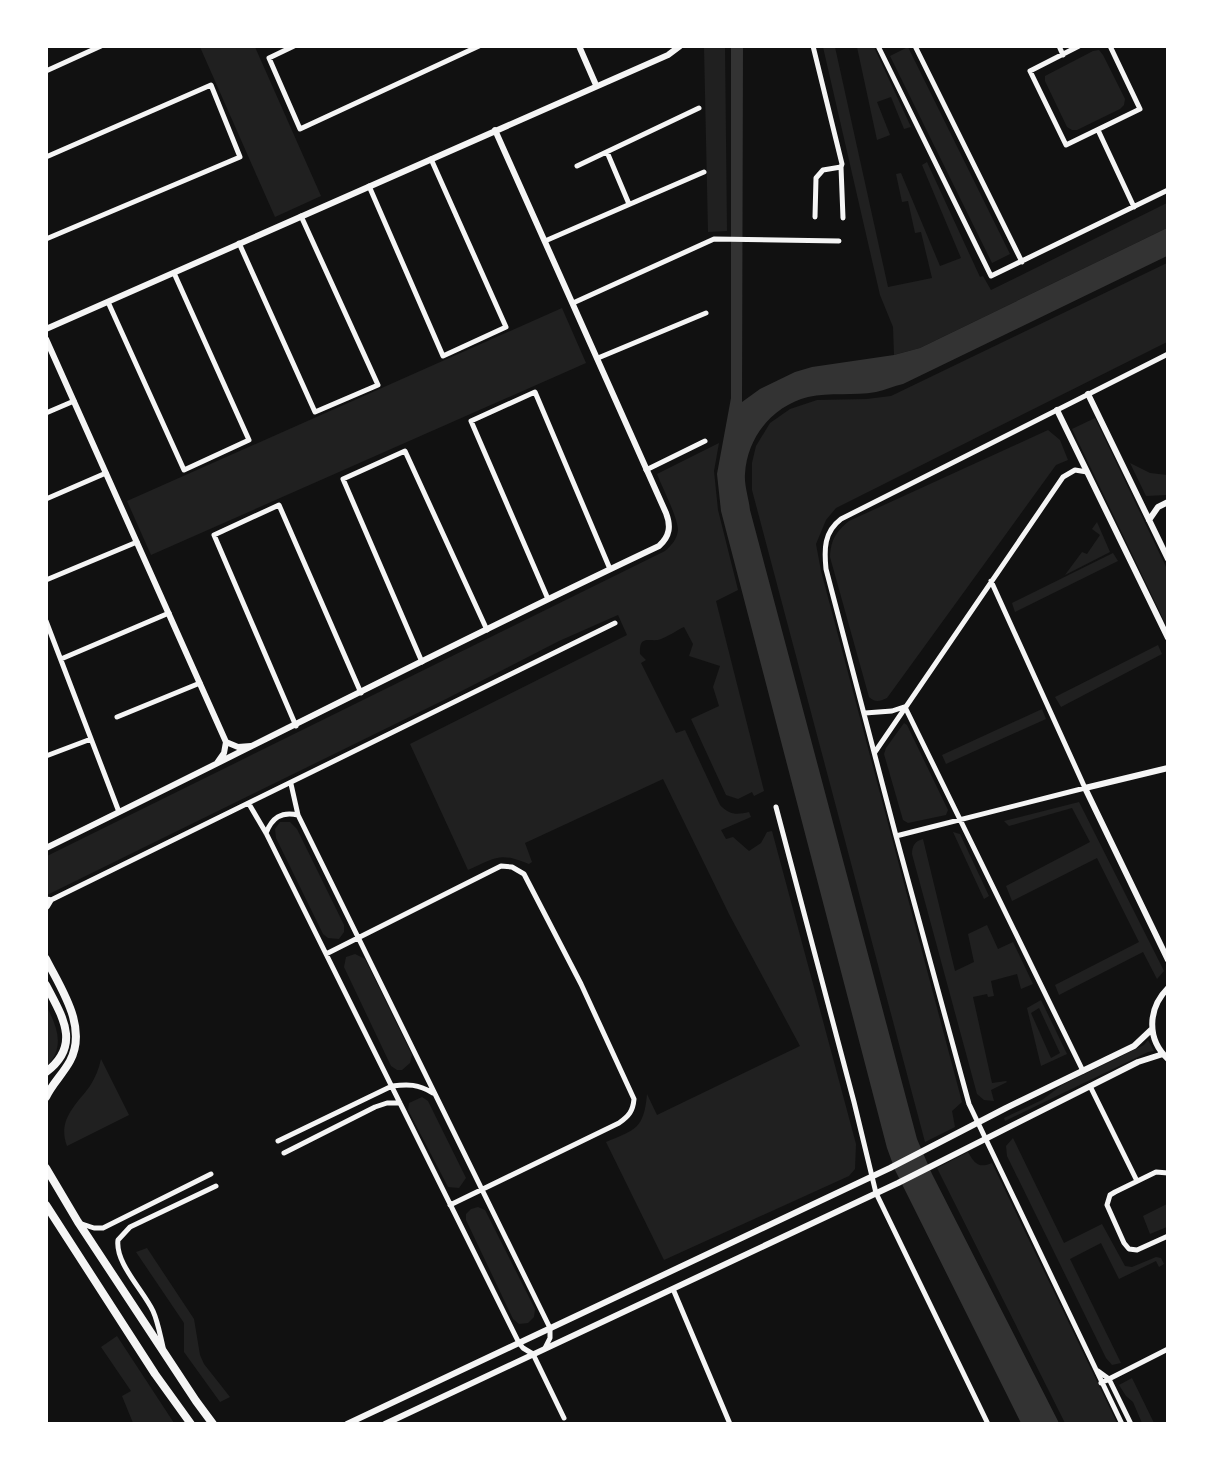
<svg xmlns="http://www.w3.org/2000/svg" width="1214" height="1470" font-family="Lato,sans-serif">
  <rect width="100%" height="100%" fill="#111"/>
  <path fill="#202020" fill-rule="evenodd" d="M200,47H255L321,196L275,217Z
    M704,47H725L727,231L708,232Z
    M823,47H835L888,287L932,278L921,232L915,233L908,201L902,202L896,174L901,173L940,266L961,258L922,165L927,162L980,277L983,276L991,290L1167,203V228L920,348L894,355L893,327L880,295Z
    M857,47H874L911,127L904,129L891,97L877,102L890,135L877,140Z
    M908,47L1010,254L992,263L890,56Z
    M1099,50L1103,55L1125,99L1124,105L1120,109L1077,130H1072L1067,127L1045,81V76L1093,51Z
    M1167,263V342L836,508L826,520L816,544L821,571L962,1102L952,1111L955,1127L925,1142L752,490V463L756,446L770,423L790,409L817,400L867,399L891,396Z
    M562,308L586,363L151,555L127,501Z
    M1095,418L1167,569V627L1072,429Z
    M1048,430L1060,440L1068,460L1056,465L887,698C881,701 875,703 869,697L830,557C831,539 836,532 849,521Z
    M719,443L714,471L718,510L738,590L716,601L764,791L754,796L752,792L738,799L726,795L691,719L719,706L713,687L720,666L689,656L693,644L684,627C677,630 666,638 658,640C647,641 639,636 640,654L646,660L641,663L676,733L685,730L720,805C729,815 737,815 749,812L751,817L721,830L726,839L733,837L749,851L761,843L767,832L772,831L856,1144L855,1169L849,1176L664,1260L606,1142C635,1130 644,1129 647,1094L657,1115L800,1046L729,914L663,779L525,843L532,862L529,864C499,852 497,857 468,870L410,744L627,635L618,615L559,641L446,699L47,895V856L665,551C672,545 677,539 678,530C678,518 662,487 657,474Z
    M1130,463L1150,473L1167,475V495L1146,496Z
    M1097,522L1110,552L1065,575L1082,552L1087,554L1100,535L1092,529Z
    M1113,553L1118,561L1015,612L1012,603Z
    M1158,645L1162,654L1061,707L1055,697Z
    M1042,709L1046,719L946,764L942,755Z
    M904,723L907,725L948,810L946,815L908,823L903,820L884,754L886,748Z
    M1079,802L1164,971L1157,979L1143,952L1059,995L1055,985L1139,942L1097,858L1012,901L1006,886L1090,842L1072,808L1009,826L1004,821Z
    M280,822H290L297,829L344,925V932L339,939L328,938L323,934L276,838L275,829Z
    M953,832L960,834L989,896L984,899Z
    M923,839L955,971L974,962L968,934L987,925L998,949L1013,942L1033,984L1021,989L1017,974L991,981L994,996L988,997L987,994L973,997L992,1083L1006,1081L1007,1082L991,1090L994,1101L984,1100L977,1094L912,854C912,846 915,841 923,839Z
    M355,954L365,959L412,1055L410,1063L402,1070H397L391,1066L344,967L346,957Z
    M1041,1000L1067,1054L1041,1066L1027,1008ZM1039,1008L1060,1053L1051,1058L1031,1013Z
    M46,1005C57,1027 66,1047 46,1067Z
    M1148,1040L1154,1051L1148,1052L1005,1121L1004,1118L1042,1100L1062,1085L1144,1045Z
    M101,1059L129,1115L67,1146C57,1120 76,1105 90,1086C95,1078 99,1069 101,1059Z
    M422,1097L428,1101L466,1178L459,1188L448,1187L408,1110L409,1103Z
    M1013,1138L1064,1243L1102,1224L1125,1266L1132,1267L1156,1257L1161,1258L1164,1264L1159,1267L1156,1261L1119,1279L1101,1243L1070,1259L1121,1363L1112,1365L1106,1358L1007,1156L1006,1146Z
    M968,1152C974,1163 979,1169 992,1163L1117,1423H1065L937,1168Z
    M1167,1204V1227L1150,1234L1143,1216Z
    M478,1207L485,1210L535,1309L534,1317L528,1323L519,1324L513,1319L466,1220V1214L471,1209Z
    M147,1248L194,1319L200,1355L204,1364L230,1397L220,1402L184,1352V1323L136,1252Z
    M117,1336L174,1423H133L122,1396L131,1391L101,1347Z
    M1132,1378L1154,1423H1142L1133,1402L1126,1396L1119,1385Z"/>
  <path fill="#333" d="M731,47H743L742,402L760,389L795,372L812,367L894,355L920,348L1167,228V256L903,384C894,386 885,390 876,392C854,396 830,392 808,397C772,406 747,438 745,474C744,485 749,499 750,510L917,1139L932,1174L1059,1423H1021L895,1170L887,1148L721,511L717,474L731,398Z"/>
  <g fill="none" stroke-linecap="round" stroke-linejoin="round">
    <path stroke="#f5f5f5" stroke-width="5" d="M294,46L269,58L300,129L479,46
      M813,46L842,164L841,167L823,170L816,178L815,217
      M878,46L991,276L1168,190
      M915,46L1022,262
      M1059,46L1063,55
      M1079,46L1030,71L1066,145L1140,109L1110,46
      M46,71L101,46
      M1098,130L1134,207
      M607,152L629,204
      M46,157L211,85L240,157L46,239
      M577,166L699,108
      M841,167L843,218
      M369,186L443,356L506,327L431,159
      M545,241L704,172
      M239,243L315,412L378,385L301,216
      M108,302L184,470L249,440L174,273
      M573,303L714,239L839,241
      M598,358L706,313
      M46,413L74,401
      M646,470L705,441
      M46,499L106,473
      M46,580L137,542
      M548,599L471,421L535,392L610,569
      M46,621L119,812
      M61,659L169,613
      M422,662L343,479L405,451L487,630
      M905,707L1083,1071
      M865,713L892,711L904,707
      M117,717L200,683
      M296,726L214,535L279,505L361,693
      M875,752L1063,477L1075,470L1087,472
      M46,756L91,739
      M291,784L298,815L550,1328V1338L545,1348
      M249,804L266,833L519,1343L523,1348L533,1354L564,1418
      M776,807L854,1102L876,1193L988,1424
      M266,833C272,818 281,811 298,815
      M896,836L1085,788L991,581
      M49,901L615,623
      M326,954L501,866L512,867L524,874L581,984L634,1099C633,1111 629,1116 619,1123L450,1205
      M1090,1086L1137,1181
      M278,1141L392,1086C408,1084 418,1084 433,1093
      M284,1153L375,1107L387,1103H400
      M1168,1173L1156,1172L1115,1192L1110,1195L1107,1205L1124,1243L1129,1249L1137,1250L1168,1236
      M79,1223L94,1228H103L211,1174
      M673,1289L730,1424
      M163,1347C160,1335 158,1322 153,1311C143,1290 115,1263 118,1240L130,1227L216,1186
      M1098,1371L1109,1379L1131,1424
      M1101,1383L1168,1349
      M1122,1424L969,1104L896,836L826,569C824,549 824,532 841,519L1168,354"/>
    <path stroke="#f5f5f5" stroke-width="6" d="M579,46L596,85
      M46,329L668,55L680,46
      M46,339L226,742L224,753L217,763
      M1088,394L1168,559
      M1057,410L1168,638
      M1149,520L1158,507L1168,502
      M226,742L238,747L251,746
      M1168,768L1085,788L1168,960
      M46,848C251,748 453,643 659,546C670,536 671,526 666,513L495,130
      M1168,988C1148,1008 1146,1039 1168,1059
      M347,1424L890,1168L1006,1108L1134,1046L1152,1029
      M385,1424L898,1183L1138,1062L1163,1054"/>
    <path stroke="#f5f5f5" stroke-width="8" d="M46,906L49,901
      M46,959C61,989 88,1027 70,1061C63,1074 52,1084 46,1097
      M46,985C62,1016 82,1045 46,1072
      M46,1168L78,1222L196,1401L213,1424
      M46,1205L155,1374L191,1424"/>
  </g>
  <rect width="1214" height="1470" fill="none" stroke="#ffffff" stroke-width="96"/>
</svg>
